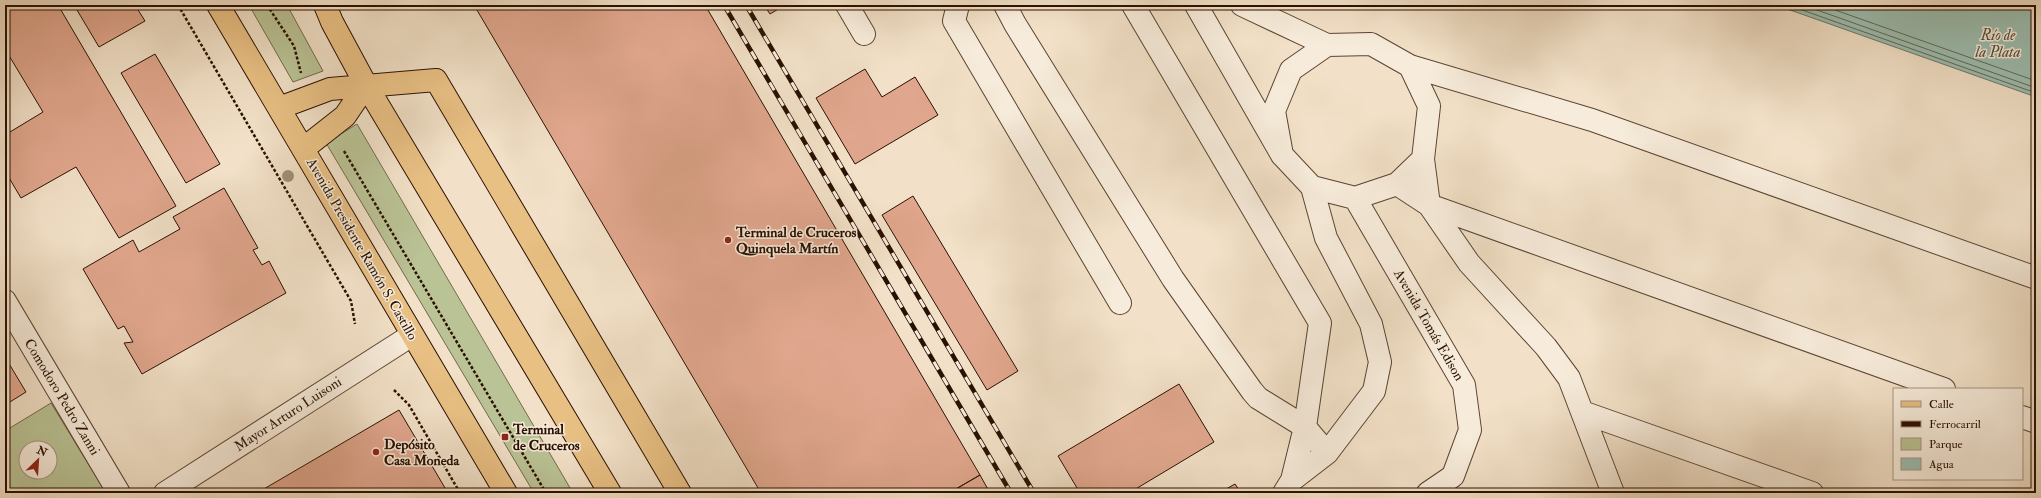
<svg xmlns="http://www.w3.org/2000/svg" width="2041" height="498" font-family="'IM FELL Double Pica',serif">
  <rect width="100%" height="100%" fill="#f2e1c8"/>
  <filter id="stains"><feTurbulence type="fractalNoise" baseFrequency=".005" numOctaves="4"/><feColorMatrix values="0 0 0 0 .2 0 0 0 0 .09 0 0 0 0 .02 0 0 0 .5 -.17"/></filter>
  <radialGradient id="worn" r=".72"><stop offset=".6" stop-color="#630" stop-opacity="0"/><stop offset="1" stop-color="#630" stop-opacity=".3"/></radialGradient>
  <path fill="#bac396" stroke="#726a4b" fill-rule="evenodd" d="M249,5H287L323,71L293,82Z
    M357,124L573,493H534L326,143Z
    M51,403L106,493H5V431ZM26,448H50V472H26Z"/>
  <path fill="#9cbeb1" stroke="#6e786a" d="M1776,5H2036V97Z"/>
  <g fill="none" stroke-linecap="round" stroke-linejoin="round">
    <path stroke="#636758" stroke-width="1" d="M1788,5L2036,93
      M1803,5L2036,88
      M1821,5L2036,81"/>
  </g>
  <path fill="#e1a78e" stroke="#2a1000" d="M5,5H58L176,206L119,238L76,167L21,198L5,171V135L43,112L5,49Z
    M74,5H135L145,21L99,47Z
    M474,5H705L980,475L949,493H761Z
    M764,5H785L770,14Z
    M155,54L220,164L186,183L121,73Z
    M865,69L882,97L915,77L938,115L855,164L816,98Z
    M224,188L258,248L253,250L262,265L269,261L286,293L142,374L124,343L133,342L124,326L118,329L83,269L133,240L139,252L180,229L173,217Z
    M913,196L1018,371L987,390L882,215Z
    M5,357L26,392L5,405Z
    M1179,384L1214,442L1129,493H1080L1058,456Z
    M399,410L448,493H257Z
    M980,475L990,493H949Z
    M1235,484L1241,493H1219Z"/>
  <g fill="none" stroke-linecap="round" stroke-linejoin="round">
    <defs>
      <path id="minor" d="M847,5L864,34
        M958,5L954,21L1120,303
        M1005,5L1015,24L1173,279L1252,391L1258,398L1305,427L1327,453
        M1133,5L1320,323L1305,427L1292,480
        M1196,5L1282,155L1312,187L1355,198L1397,184L1423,159L1429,106L1410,66L1371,44L1327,45L1291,70L1274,111L1282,155
        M1242,5L1327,45
        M1410,66L1592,120L2036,278
        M1423,159L1429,205L1469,263L1546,347L1569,378L1613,493
        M1397,184L1429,205L1944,389
        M1355,198L1464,385L1470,430L1453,476L1428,493
        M5,301L119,493
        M1582,412L1812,493
        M2022,417L2036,422
        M165,493L412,335
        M1284,493L1292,480L1327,453L1374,391L1380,362L1371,324L1326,238L1312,187"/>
      <path id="major" d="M218,5L506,493
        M325,5L332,22L366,85L610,493
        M279,108L330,89L436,80L680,493
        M303,149L345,116L366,85"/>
    </defs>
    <use href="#minor" stroke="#5c4432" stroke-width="24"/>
    <use href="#major" stroke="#2a1000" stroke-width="24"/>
    <path stroke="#2a1000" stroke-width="2.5" stroke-dasharray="3 2" stroke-linecap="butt" d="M178,5L351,301L355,324
      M267,5L294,46L301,73
      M344,151L546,493
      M394,390L409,405L460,493"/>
    <use href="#minor" stroke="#f7ecdb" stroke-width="22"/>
    <use href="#major" stroke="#e9c084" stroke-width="22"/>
    <defs>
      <path id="rail" d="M724,5L1011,493
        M746,5L1034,493"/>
    </defs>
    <use href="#rail" stroke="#2a1000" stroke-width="4.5"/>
    <use href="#rail" stroke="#f7ecdb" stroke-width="3" stroke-dasharray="9" stroke-linecap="butt"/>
  </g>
  <circle fill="#a09177" cx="288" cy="176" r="6"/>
  <g fill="#8f2418" stroke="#f7ecdb" stroke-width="1.5">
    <circle cx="728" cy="240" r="4"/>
    <rect x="501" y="433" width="8" height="8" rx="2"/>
    <circle cx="376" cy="452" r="4"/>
  </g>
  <g text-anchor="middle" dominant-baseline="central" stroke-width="3" stroke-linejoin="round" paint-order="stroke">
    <g font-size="14" font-weight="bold" fill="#2a1000" stroke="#f7ecdb" text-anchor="start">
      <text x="736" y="232">Terminal de Cruceros<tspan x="736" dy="16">Quinquela Martín</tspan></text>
      <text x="513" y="429">Terminal<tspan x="513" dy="16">de Cruceros</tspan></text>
      <text x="384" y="444">Depósito<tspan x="384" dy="16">Casa Moneda</tspan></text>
    </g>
    <g font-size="14" fill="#2a1000" stroke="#f7ecdb">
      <text transform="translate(362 249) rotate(60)">Avenida Presidente Ramón S. Castillo</text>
      <text transform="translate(1429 325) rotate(60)">Avenida Tomás Edison</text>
      <text transform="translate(62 397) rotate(59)">Comodoro Pedro Zanni</text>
      <text transform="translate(288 414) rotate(-33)">Mayor Arturo Luisoni</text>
    </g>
    <g font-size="15" font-style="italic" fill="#524d3e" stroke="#f7ecdb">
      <text x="1998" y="35">Río de<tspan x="1998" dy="17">la Plata</tspan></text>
    </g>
  </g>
  <rect width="2041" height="498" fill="none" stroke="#f2e1c8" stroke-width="20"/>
  <rect x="6" y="6" width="2029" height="486" fill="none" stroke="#2a1000" stroke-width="2"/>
  <rect x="10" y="10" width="2021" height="478" fill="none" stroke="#2a1000"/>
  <rect x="1893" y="388" width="130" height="92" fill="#f7ecdb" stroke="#a59483"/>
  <rect x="1901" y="401" width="20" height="6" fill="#e9c084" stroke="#a59483"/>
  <text x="1929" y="408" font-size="12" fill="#2a1000">Calle</text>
  <rect x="1901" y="421" width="20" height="6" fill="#2a1000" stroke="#a59483"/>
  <text x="1929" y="428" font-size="12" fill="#2a1000">Ferrocarril</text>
  <rect x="1901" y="438" width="20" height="12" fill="#bac396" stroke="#a59483"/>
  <text x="1929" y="448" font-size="12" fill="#2a1000">Parque</text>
  <rect x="1901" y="458" width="20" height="12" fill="#9cbeb1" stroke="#a59483"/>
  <text x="1929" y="468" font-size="12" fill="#2a1000">Agua</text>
  <g transform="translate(38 460) rotate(25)"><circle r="19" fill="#f7ecdb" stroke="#a59483"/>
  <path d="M0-3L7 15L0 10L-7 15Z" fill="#8f2418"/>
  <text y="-6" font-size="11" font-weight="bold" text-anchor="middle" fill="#2a1000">N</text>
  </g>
  <rect width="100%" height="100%" filter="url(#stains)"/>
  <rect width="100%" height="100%" fill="url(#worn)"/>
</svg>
